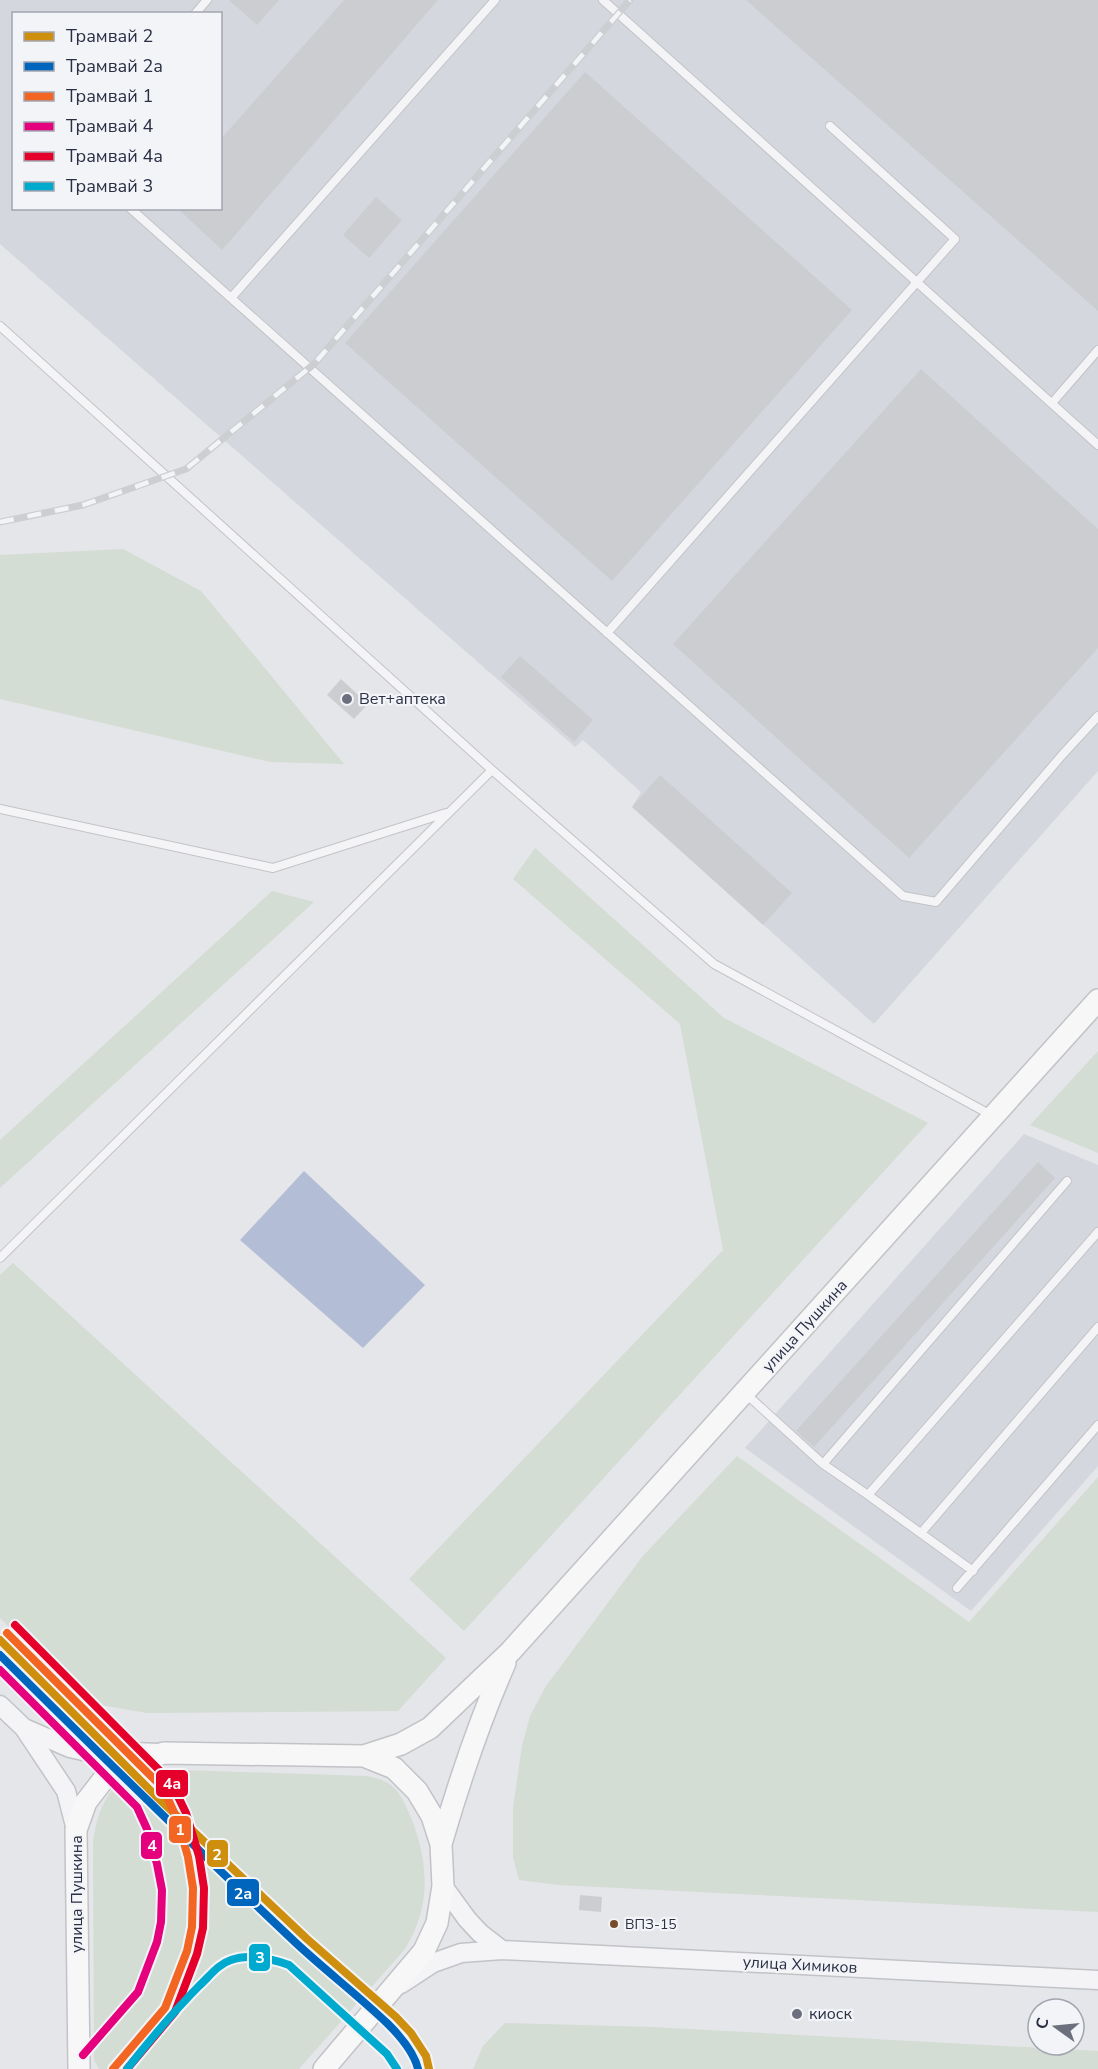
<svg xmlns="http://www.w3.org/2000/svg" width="1098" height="2069" font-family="'Nunito Sans',sans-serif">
  <rect width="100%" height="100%" fill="#e5e6e9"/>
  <path fill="#d5d7de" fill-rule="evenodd" d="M0,0H1098V771L874,1024L632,807L641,792L583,740L575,747L0,244ZM14,14H220V208H14Z
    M1024,1134L1098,1165V1466L971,1611L745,1448Z"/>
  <path fill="#d3ddd4" d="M123,549L201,591L344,764L270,762L0,699V555Z
    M535,848L724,1018L928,1123L464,1631L409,1579L723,1250L680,1024L513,879Z
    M272,891L314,902L0,1188V1140Z
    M1098,1051V1153L1030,1125Z
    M13,1263L446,1658L398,1711L147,1713L83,1702L0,1618V1275Z
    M737,1456L969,1622L1098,1477V1912L558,1885L519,1880L513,1857V1808L522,1746L530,1716L546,1686L642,1557Z
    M150,1769L368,1776C374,1778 381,1779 386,1782C400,1789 406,1806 412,1820C429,1865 431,1907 405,1949L299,2069H99L94,2060L93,1843C97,1808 112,1774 150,1769Z
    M505,2023L651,2027L1098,2051V2069H473L483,2046Z"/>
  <path fill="#b3bdd5" d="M304,1171L425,1285L363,1348L240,1240Z"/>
  <path fill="#cccdd1" d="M229,0H279L257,25Z
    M344,0H438L222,250L177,208H220V140Z
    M746,0H1098V311Z
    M585,72L852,310L612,581L345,343Z
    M376,197L402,220L369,258L343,235Z
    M921,369L1098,529V648L909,858L673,644Z
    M520,656L593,720L574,742L501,677Z
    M341,679L368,704L354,719L327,695Z
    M660,775L792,893L763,925L632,807Z
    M1038,1162L1055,1178L814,1447L796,1431Z
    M580,1895L602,1897L601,1912L579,1910Z"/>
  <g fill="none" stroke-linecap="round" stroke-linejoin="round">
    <defs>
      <path id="service" d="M495,0L231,298L903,896L936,902L1063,754L1098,716
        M603,0L1098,445
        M195,14L207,0
        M130,208L231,298
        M0,326L492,770L714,964L991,1115
        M1052,403L1098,350
        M607,633L955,239L830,126
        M0,809L273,868L446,813
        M0,1258L492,770
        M745,1393L823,1464L868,1495L973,1571
        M823,1464L1067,1181
        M868,1495L1098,1232
        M921,1533L1098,1327
        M957,1588L1098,1425"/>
      <path id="tertiary" d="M0,1705L24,1728L66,1791L76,1830
        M24,1728L70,1748L92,1753L100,1754L112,1751L158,1753
        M443,1886L467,1919L480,1933L502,1950
        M401,1984L433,1963L461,1953L502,1950L1098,1980"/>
      <path id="secondary" d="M364,1756L401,1744L430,1728L510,1652L1098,1000
        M441,1844C459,1782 479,1722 505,1663
        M79,2069L76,1830L86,1802L113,1767L125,1765L164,1753L364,1756L394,1768L417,1791L432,1816L441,1844L443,1886L437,1923L424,1951L324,2069"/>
    </defs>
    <use href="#service" stroke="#c2c3c7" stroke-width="10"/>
    <use href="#tertiary" stroke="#c2c3c7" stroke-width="21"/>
    <use href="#secondary" stroke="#c2c3c7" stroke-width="24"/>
    <use href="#service" stroke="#f4f4f6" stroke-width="8"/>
    <use href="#tertiary" stroke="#f4f4f6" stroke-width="18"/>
    <use href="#secondary" stroke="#f7f7f8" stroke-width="21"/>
    <defs>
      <path id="rail" d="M0,522L83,505L186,469L314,364L630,0"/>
    </defs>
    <use href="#rail" stroke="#cdced1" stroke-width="7"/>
    <use href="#rail" stroke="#f3f4f8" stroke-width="4.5" stroke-dasharray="14" stroke-linecap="butt"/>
    <defs>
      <path id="tram-1" d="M0,1640L155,1795L306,1938L396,2017L411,2033L426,2056L429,2069"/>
      <path id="tram-2" d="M0,1655C98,1752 196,1849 296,1943C326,1971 359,1996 388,2024C401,2037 414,2052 418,2069"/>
      <path id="tram-3" d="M7,1633L163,1788L177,1819L188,1857L193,1888L192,1927L187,1951L165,2008L113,2069"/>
      <path id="tram-4" d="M0,1670L137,1807L147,1829L157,1864L162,1890L161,1922L157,1942L138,1992L83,2055"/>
      <path id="tram-5" d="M15,1625L171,1782L186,1813L199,1856L204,1888L203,1928L197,1954L175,2012L127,2069"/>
      <path id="tram-6" d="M127,2069C150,2040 173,2012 199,1986C209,1977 218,1964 231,1960C249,1953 272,1959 289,1965L387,2054L397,2069"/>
    </defs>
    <use href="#tram-1" stroke="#f3f4f8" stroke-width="12"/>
    <use href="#tram-2" stroke="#f3f4f8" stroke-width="12"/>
    <use href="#tram-3" stroke="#f3f4f8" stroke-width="12"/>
    <use href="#tram-4" stroke="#f3f4f8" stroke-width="12"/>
    <use href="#tram-5" stroke="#f3f4f8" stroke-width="12"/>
    <use href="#tram-6" stroke="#f3f4f8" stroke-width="12"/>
    <use href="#tram-1" stroke="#ce8e0e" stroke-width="8"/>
    <use href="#tram-2" stroke="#0065bd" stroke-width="8"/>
    <use href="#tram-3" stroke="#f26522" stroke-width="8"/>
    <use href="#tram-4" stroke="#e5007d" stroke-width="8"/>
    <use href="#tram-5" stroke="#e4002b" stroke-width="8"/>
    <use href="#tram-6" stroke="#00a9ce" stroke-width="8"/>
  </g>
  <g fill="#6b6f7e" stroke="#f3f4f8" stroke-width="2">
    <circle cx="347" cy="699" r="6"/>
    <circle cx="797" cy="2014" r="6"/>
  </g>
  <circle fill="#7a4b2a" stroke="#f3f4f8" stroke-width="2" cx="614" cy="1924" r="5"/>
  <g text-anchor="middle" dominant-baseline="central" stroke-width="4.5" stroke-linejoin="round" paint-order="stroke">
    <g font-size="14" fill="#2a2f44" stroke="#f3f4f8" text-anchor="start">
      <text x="625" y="1924">ВПЗ-15</text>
    </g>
    <g font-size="16" fill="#2a2f44" stroke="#f3f4f8" text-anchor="start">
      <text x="359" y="699">Вет+аптека</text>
      <text x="809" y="2014">киоск</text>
    </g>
    <g font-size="16" fill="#2a2f44" stroke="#f3f4f8">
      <text transform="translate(805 1326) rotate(-48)">улица Пушкина</text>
      <text transform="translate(77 1894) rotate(-90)">улица Пушкина</text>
      <text transform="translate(800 1965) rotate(3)">улица Химиков</text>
    </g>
  </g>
  <g stroke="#f3f4f8" stroke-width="2">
    <rect x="155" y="1769" width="34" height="29" rx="6" fill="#e4002b"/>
    <rect x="168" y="1815" width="24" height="29" rx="6" fill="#f26522"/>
    <rect x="140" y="1831" width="23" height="29" rx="6" fill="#e5007d"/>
    <rect x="206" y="1839" width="23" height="29" rx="6" fill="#ce8e0e"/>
    <rect x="226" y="1878" width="34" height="29" rx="6" fill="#0065bd"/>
    <rect x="248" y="1943" width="23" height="29" rx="6" fill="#00a9ce"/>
  </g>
  <g font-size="16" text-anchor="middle" font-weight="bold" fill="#fff">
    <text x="172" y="1789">4а</text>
    <text x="180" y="1835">1</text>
    <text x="152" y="1851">4</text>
    <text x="217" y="1860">2</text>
    <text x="243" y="1899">2а</text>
    <text x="260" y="1963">3</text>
  </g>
  <rect x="12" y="12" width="210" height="198" fill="#f3f4f8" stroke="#a3a5b0" stroke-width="1.5"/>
  <rect x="24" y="32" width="30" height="9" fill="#ce8e0e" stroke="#a3a5b0" stroke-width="1.5"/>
  <text x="66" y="42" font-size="18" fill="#2a2f44">Трамвай 2</text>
  <rect x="24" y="62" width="30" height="9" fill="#0065bd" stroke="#a3a5b0" stroke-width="1.5"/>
  <text x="66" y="72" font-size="18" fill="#2a2f44">Трамвай 2а</text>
  <rect x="24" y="92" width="30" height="9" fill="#f26522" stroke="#a3a5b0" stroke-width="1.5"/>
  <text x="66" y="102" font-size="18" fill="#2a2f44">Трамвай 1</text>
  <rect x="24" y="122" width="30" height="9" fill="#e5007d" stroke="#a3a5b0" stroke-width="1.5"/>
  <text x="66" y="132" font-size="18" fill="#2a2f44">Трамвай 4</text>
  <rect x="24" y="152" width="30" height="9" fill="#e4002b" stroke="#a3a5b0" stroke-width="1.5"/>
  <text x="66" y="162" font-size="18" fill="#2a2f44">Трамвай 4а</text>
  <rect x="24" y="182" width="30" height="9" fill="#00a9ce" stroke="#a3a5b0" stroke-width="1.5"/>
  <text x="66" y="192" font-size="18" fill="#2a2f44">Трамвай 3</text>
  <g transform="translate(1056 2027) rotate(285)"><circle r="28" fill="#f3f4f8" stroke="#a3a5b0" stroke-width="1.5"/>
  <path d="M0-4.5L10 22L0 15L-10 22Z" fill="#6b6f7e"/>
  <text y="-9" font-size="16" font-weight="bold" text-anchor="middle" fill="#2a2f44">С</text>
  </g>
</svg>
